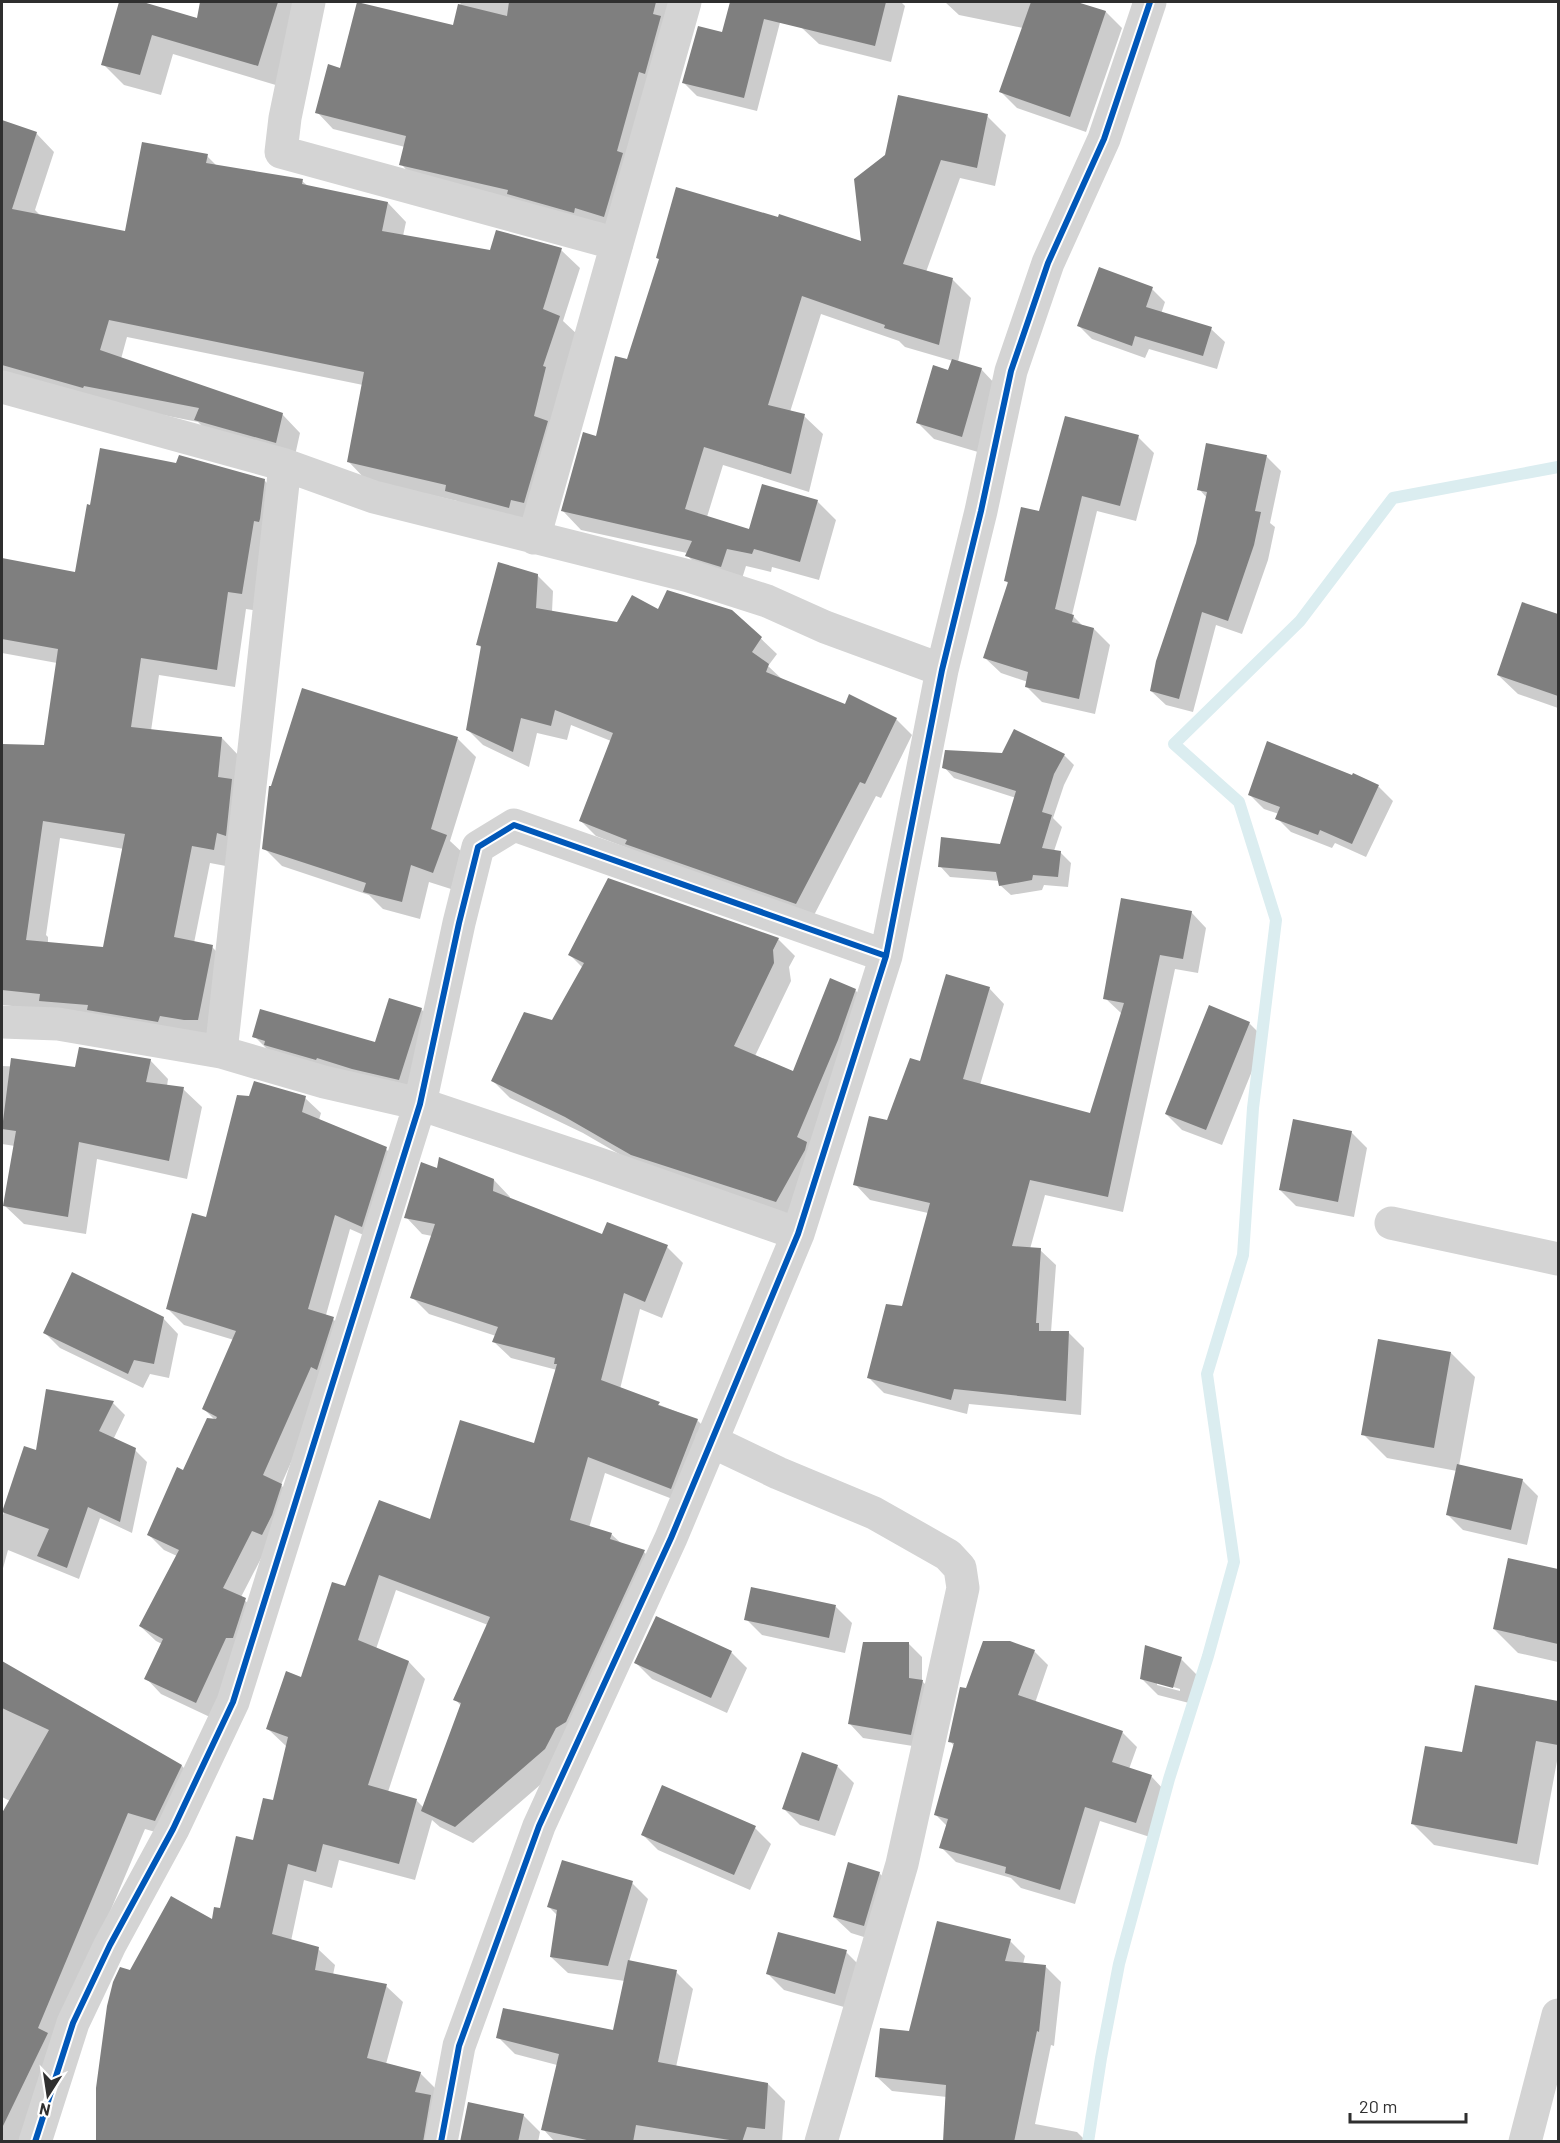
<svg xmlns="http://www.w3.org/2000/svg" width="1560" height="2143" font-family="Barlow,sans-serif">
  <rect width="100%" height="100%" fill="#fff"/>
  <path fill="#0003" fill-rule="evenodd" d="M121,2H138L199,19L201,2H304L279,86L173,54L161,95L124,85L103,64Z
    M461,2H676L620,232L417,181L401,164L405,147L333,129L317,112L341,69L454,27Z
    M732,2H774L783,11L757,111L697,96L683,82L723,34Z
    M809,2H901L905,6L891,62L819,44L802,28Z
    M945,2H1072L1106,12L1122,28L1086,132L1017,108L1001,92L1023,28L959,15Z
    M987,116L1006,135L995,186L960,178L926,272L953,280L971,298L958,362L981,369L997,386L978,452L934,439L918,423L953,361L905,347L899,341L821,314L790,412L804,416L823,434L809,492L723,465L707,517L750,530L817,501L836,520L819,580L772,567L771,572L746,566L740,585L705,574L687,555V553L581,530L563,511L597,438L628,361L862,243L856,180Z
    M2,122L36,133L54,152L35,210L42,217L126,233L207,156L217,166L302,181L308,186L388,203L406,222L403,236L491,252L497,232L561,250L580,268L563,321L578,335L527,525L465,508L457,501L366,480L348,461L363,385L127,337L121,359L282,414L300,433L294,460L214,438L198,422L2,383Z
    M1152,289L1165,302L1161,314L1211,329L1225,342L1217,369L1149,349L1145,358L1092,339L1079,326Z
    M1138,437L1154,453L1136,521L1097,511L1072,615L1084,627L1094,629L1110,645L1095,714L1042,702L1027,687L1028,682L1001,673L985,658L1009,584L1006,581L1040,512Z
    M1266,456L1281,471L1270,523L1275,527L1268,560L1242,634L1216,625L1193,712L1166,705L1151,691L1198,543L1207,498L1199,489Z
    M264,480L282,498L259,611L246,609L235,687L159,675L151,731L222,738L239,756L231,867L210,863L194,943L212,947L230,965L215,1038L51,1010L2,1005V745L46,746L57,663L2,653V560L76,573ZM60,838L124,849L104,948L48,943V937L46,935Z
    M537,575L553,591L552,612L618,624L658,611H732L777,654L768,666L784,681L845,706L850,696L896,719L912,735L881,798L876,796L812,919L596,836L581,821L611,741L571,725L567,740L537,733L529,767L483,745L467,729L482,648L478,645Z
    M1523,604L1558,616V708L1518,694L1498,675Z
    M303,690L458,739L476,757L450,841L464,854L451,889L429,882L420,919L383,909L369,895L282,866L264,848L272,788Z
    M1064,755L1074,765L1064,785L1053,818L1062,827L1054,851L1060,852L1071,863L1068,887L1044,885L1042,890L1011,895L1000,885V881L950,877L940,866L1001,845L1016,798L954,778L944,767Z
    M1354,775L1379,787L1393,801L1366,857L1335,843L1332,848L1291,832L1277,818L1279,814L1264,809L1250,795Z
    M1191,912L1206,928L1198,973L1175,969L1123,1212L1045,1195L1030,1249L1040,1250L1056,1265L1051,1332L1069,1333L1084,1348L1081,1415L969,1404L967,1414L884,1393L868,1377L903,1308L928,1213L870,1200L855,1184L921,1063L989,988L1004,1004L980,1085L1091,1115L1122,1014L1105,998Z
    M778,939L795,956L789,967L791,981L755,1056L794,1073L855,990L872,1007L793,1219L650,1172L583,1133L510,1098L493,1081L553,1022L583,968L570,955Z
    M421,1009L437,1025L415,1095L270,1052L254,1036L376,1044Z
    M1249,1023L1265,1039L1222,1145L1182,1130L1166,1114Z
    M150,1060L168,1079L167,1086L183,1089L202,1107L187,1179L97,1159L86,1234L24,1224L5,1206L15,1146L2,1144V1066L76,1069Z
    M305,1098L321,1113L319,1120L386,1149L401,1164L377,1241L350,1229L326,1315L333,1319L348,1334L281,1485L296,1501L268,1545L241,1597L261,1615L212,1718L161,1694L146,1678L162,1644L156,1641L140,1626L177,1556L164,1550L149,1535L183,1472L216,1421L204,1409L234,1340L184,1325L168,1309L207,1218Z
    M1351,1132L1367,1148L1354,1217L1296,1206L1280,1190Z
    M438,1171L494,1180L510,1197V1199L603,1236L667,1247L683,1263L662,1318L640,1309L620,1389L697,1420L714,1437L688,1505L605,1473L589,1528L611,1534L622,1544L644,1552L660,1568L562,1766L473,1843L440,1827L432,1820L415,1880L339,1860L332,1888L304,1880L291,1941L318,1949L335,1965L333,1975L386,1986L403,2002L386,2064L420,2073L437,2090L441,2142H109L131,1972L213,1921L221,1910L274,1802L287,1747L268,1729L302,1678L346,1588L431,1521L535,1445L557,1370L511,1358L494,1342L496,1336L429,1314L412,1297L432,1236L422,1234L406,1217ZM396,1590L488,1625L455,1699L461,1706L424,1808L416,1800L388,1792L425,1679L409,1662L376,1649Z
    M163,1318L178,1334L169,1378L150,1374L143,1388L60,1348L45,1333Z
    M1451,1353L1475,1377L1459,1466L1522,1480L1538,1496L1527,1545L1463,1530L1447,1514L1457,1471L1387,1458L1363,1434Z
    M113,1403L125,1415L113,1440L135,1450L147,1462L132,1533L100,1518L79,1579L8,1550L2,1572V1518L25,1448L37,1452Z
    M1509,1560L1558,1571V1662L1518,1653L1494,1629Z
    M836,1607L852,1623L845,1653L762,1635L746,1619Z
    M908,1643L922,1657V1681L937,1696L925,1748L863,1738L850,1724Z
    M1034,1651L1048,1665L1035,1703L1122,1732L1137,1747L1129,1769L1151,1776L1165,1791L1150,1837L1100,1821L1075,1904L1021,1888L1011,1878L956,1862L941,1847L947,1826L936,1815L954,1746L950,1741L967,1690Z
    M731,1652L747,1668L727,1713L652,1679L636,1663Z
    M1181,1659L1197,1675L1189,1703L1158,1695L1142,1679ZM1157,1682L1180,1689V1691L1157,1685Z
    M2,1663L182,1766L198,1783L172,1837L145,1829L55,2042L30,2142H2V2028L18,1996L2,1988V1817L10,1801L2,1797Z
    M1476,1687L1558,1702V1761H1557L1538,1865L1434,1845L1413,1824L1463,1754Z
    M803,1754L838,1767L854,1783L835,1836L800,1825L784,1809Z
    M755,1828L771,1844L750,1890L658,1850L642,1834Z
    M879,1873L896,1889L880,1942L851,1933L834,1917Z
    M632,1883L648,1899L629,1962L676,1972L693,1989L676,2067L768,2084L785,2101L782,2142H555L543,2129L557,2065L515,2054L498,2037L614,2032L625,1981L568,1973L551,1957L558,1916L549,1907Z
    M1010,1941L1025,1956L1023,1964L1046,1967L1061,1982L1054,2046L1051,2045L1035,2124L1077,2132L1087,2142H945L947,2097L892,2091L877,2077L910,2033Z
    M846,1952L862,1968L851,2009L784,1990L768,1974Z
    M523,2115L540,2132L538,2142H462Z"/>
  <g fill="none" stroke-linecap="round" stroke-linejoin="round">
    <path stroke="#dbedf0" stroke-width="12" d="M1088,2142L1101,2058L1119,1964L1169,1779L1208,1656L1234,1562L1207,1374L1243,1255L1253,1108L1276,920L1239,802L1174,744L1300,621L1393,498L1558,467"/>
  </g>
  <path fill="#7f7f7f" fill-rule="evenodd" d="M119,2H143L197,18L200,2H278L258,66L152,35L140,75L101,65Z
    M357,2L453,25L458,4L507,16L509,2H656L653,14L661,16L645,74L639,72L617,151L623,153L604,217L575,208L574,213L507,194L508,190L399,165L406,136L315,113L328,64L340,68Z
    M730,2H886L875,46L764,19L744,98L682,83L698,26L722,32Z
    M1031,2H1077L1106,11L1070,117L999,92Z
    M898,95L988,114L977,168L941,160L903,264L953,278L939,345L884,328L885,325L802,296L768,405L805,414L791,474L704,447L685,509L749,529L762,484L818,500L800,562L754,549L752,554L727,549L721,567L685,556L692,541L561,511L583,432L596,436L615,356L627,359L659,259L656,258L676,187L778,217L779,214L861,241L854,179L885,155Z
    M2,120L37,132L12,209L125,231L142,142L208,154L206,163L303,179L302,184L388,202L382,231L490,250L496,230L562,248L543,309L560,316L543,366L546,367L534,416L548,421L524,503L511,500L509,508L445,491L446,485L347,462L364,372L109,320L100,350L283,413L276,443L194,420L199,408L84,386L83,388L2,365Z
    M1099,267L1153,287L1146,307L1212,327L1203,356L1135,336L1132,346L1077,326Z
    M952,359L982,368L962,437L916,423L933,365L948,370Z
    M1065,416L1139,435L1120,506L1082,496L1055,609L1074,615L1072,622L1094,628L1079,699L1025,687L1028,672L983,658L1008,582L1004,581L1021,507L1039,511Z
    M1206,443L1267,455L1255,511L1261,512L1254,545L1228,621L1202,612L1179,699L1150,691L1156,661L1196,543L1207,492L1197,490Z
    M100,448L176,463L179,455L265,479L260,519L259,522L254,521L242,594L228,592L217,670L141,658L131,727L222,737L218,777L232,779L226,836L217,833L214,850L192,846L174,937L213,945L198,1020H184L160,1016L158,1022L87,1010L88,1005L39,1001L40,994L2,990V744L44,745L58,649L2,639V558L75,572L87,504L90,505ZM43,821L125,834L103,947L26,940Z
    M498,562L538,574L536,608L617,622L632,595L658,609L667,590L732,610L762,637L752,652L769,664L766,672L845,704L849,694L897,718L865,784L860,782L796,904L625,844L627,840L579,821L613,733L555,710L551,726L521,718L513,752L466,730L481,646L476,645Z
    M1522,602L1558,614V696L1497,675Z
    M302,688L458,737L431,829L447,835L433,873L411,865L402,902L363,892L366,883L262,849L269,786H271Z
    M1014,729L1065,754L1054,774L1042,812L1052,815L1042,848L1061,851L1058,877L1033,875L1032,880L999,886L996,872L938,867L941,837L1000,844L1016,791L942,768L945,750L1002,753Z
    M1267,741L1352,775L1353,773L1379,785L1352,844L1320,830L1318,835L1275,819L1280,807L1248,795Z
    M608,878L779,938L773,950L774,963L734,1046L793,1071L830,978L856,989L838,1040L797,1137L807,1142L805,1150L776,1202L631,1155L565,1117L491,1081L524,1012L552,1020L584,963L568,955Z
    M1121,898L1192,911L1183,959L1160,955L1108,1197L1030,1180L1012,1246L1041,1248L1036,1323H1039V1331H1069L1066,1401L954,1389L951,1400L867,1378L886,1304L902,1306L930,1203L853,1185L869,1116L887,1120L910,1058L920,1061L946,974L990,987L963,1079L1090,1113L1124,1003L1103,999Z
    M389,998L422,1008L399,1080L352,1069L317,1058L316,1060L264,1045L265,1041L252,1037L260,1009L375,1042Z
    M1209,1005L1250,1022L1206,1130L1165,1114Z
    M79,1047L151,1059L146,1082L184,1087L169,1161L79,1142L68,1217L3,1206L16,1131L2,1129L11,1058L75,1067Z
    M254,1081L306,1096L302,1112L387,1147L362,1227L335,1215L308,1309L334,1317L317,1370L311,1367L263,1475L282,1484L272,1515L262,1535L252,1531L223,1588L246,1598L233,1638H226L196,1703L144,1679L163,1639L139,1626L179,1550L147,1535L177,1467L183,1470L207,1418L216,1419L217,1417L202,1409L236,1331L166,1309L192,1213L206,1217L237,1095L249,1096Z
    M1293,1119L1352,1131L1338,1202L1279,1190Z
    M439,1157L494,1179L493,1191L602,1234L607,1222L668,1245L645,1302L624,1293L601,1380L660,1402L658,1405L698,1419L671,1489L588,1457L570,1520L612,1533L610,1539L645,1550L566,1722L556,1728L545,1749L455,1827L421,1811L461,1703L453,1700L490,1617L379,1575L358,1640L409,1661L368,1785L417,1799L399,1864L323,1844L316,1872L288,1864L272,1934L319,1947L315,1970L387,1984L367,2058L421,2072L415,2092L431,2095L423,2142H96V2088L107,2006L113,1982L120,1967L130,1970L171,1896L212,1919L214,1907L220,1908L236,1836L253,1840L263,1798L273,1800L288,1737L266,1729L286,1671L301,1677L332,1582L345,1586L379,1500L430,1519L460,1420L534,1443L557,1364H554L555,1358L492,1342L498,1327L410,1298L435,1224L404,1218L421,1162L437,1168Z
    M72,1272L164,1317L154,1364L134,1360L128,1374L43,1333Z
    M1378,1339L1451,1352L1434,1448L1361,1435Z
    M46,1389L114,1401L99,1431L136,1448L120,1522L88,1507L67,1568L37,1556L49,1529L2,1512L24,1446L36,1450Z
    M1457,1464L1523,1479L1511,1530L1446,1515Z
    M1508,1558L1558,1569V1644L1493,1629Z
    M751,1587L836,1605L829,1638L744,1620Z
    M656,1616L732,1651L711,1698L634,1663Z
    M983,1641H1010L1035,1650L1018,1695L1123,1731L1112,1762L1152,1775L1136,1823L1085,1807L1060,1890L1005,1873L1006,1867L939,1848L948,1819L934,1815L954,1743L948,1742L960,1687L966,1688Z
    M863,1642H909V1678L923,1680L911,1735L848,1724Z
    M1145,1645L1182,1657L1173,1688L1140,1679Z
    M2,1661L182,1765L155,1821L128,1813L38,2028L48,2033L2,2128V1813L49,1730L2,1708Z
    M1475,1685L1558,1701V1745L1536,1741L1517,1844L1411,1824L1425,1746L1462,1752Z
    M802,1752L838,1765L819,1821L782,1809Z
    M662,1785L756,1826L734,1875L641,1835Z
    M562,1860L633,1881L608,1966L550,1957L557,1910L547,1907Z
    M848,1862L880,1872L864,1926L833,1917Z
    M937,1921L1011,1939L1005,1961L1046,1965L1039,2032L1037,2031L1014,2142H943L946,2085L875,2077L880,2028L909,2031Z
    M778,1932L847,1950L835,1994L766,1974Z
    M628,1960L677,1970L658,2062L768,2083L765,2129L747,2127L742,2142L636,2125L633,2142H596L541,2130L559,2054L496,2038L503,2008L613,2030Z
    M468,2102L524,2114L518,2142H460Z"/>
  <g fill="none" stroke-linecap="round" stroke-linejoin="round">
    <path stroke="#d4d4d4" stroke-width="33" d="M309,2L285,118L281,152L617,244
      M2,387L285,465L374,497L689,576L767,601L825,627L942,670
      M534,538L685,2
      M2,1022L58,1024L221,1052L324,1082L420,1104L596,1163L798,1234
      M221,1052L285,465
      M1391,1223L1558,1259
      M711,1441L778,1473L874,1513L948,1555L960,1568L963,1588L902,1864L821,2142
      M35,2142L73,2023L110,1945L173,1829L233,1702L420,1104L459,923L478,847L514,825L886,956
      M441,2142L459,2046L539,1826L671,1538L798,1234L886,956L942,670L981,511L1011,371L1048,263L1104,139L1150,2
      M1525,2142L1558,2015"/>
    <defs>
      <path id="cycleway" d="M35,2142L73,2023L110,1945L173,1829L233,1702L420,1104L459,923L478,847L514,825L886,956
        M441,2142L459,2046L539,1826L671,1538L798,1234L886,956L942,670L981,511L1011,371L1048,263L1104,139L1150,2"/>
    </defs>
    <use href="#cycleway" stroke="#fff" stroke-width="10"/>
    <use href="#cycleway" stroke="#0057b8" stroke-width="6"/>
  </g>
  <rect width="1560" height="2143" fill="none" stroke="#2f2f2f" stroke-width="6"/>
  <g transform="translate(48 2095) rotate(192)" stroke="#ffffff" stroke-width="4.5" paint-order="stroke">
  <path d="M0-4.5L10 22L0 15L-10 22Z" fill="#2f2f2f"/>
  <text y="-9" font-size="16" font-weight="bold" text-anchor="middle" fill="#2f2f2f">N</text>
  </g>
  <path d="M1350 2113v9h116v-9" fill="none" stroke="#2f2f2f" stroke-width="3"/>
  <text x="1359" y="2113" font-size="18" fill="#2f2f2f" stroke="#ffffff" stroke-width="4.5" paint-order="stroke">20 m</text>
</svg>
